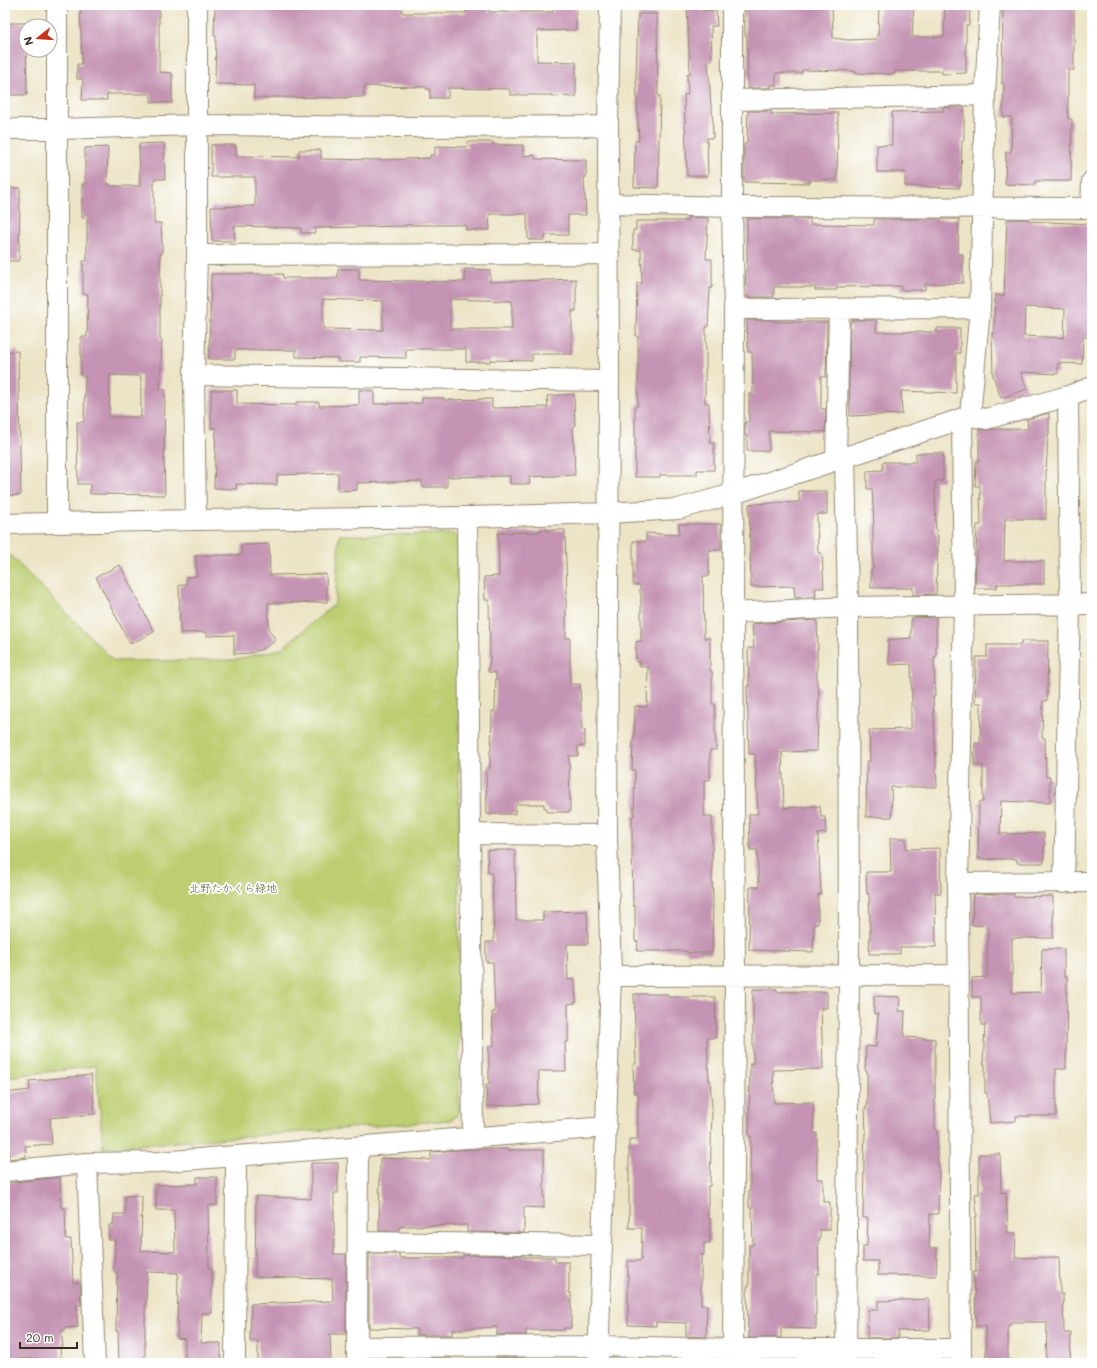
<svg xmlns="http://www.w3.org/2000/svg" width="1097" height="1368" font-family="Mali,'Klee One',sans-serif">
  <rect width="100%" height="100%" fill="#fff"/>
  <filter id="ink" filterUnits="userSpaceOnUse"><feTurbulence type="fractalNoise" baseFrequency=".025" numOctaves="2"/><feDisplacementMap in="SourceGraphic" scale="8" xChannelSelector="R" yChannelSelector="G"/><feConvolveMatrix kernelMatrix="1 2 1 2 8 2 1 2 1" color-interpolation-filters="sRGB"/></filter>
  <filter id="wash" filterUnits="userSpaceOnUse"><feTurbulence type="fractalNoise" baseFrequency=".012" numOctaves="4" result="noise"/><feDisplacementMap in="SourceGraphic" scale="16" xChannelSelector="R" yChannelSelector="G"/><feGaussianBlur stdDeviation="0.9" result="paint"/><feColorMatrix in="noise" values="0 0 0 0 0 0 0 0 0 0 0 0 0 0 0 0 0 1.4 0 .05"/><feComposite in="paint" operator="in"/></filter>
  <g filter="url(#wash)">
    <rect width="100%" height="100%" fill="#ece4c6"/>
    <path fill="#bcce71" stroke="#7c7c48" d="M453,534L459,539V1113L451,1120L103,1148L96,1066L5,1077V550L114,661L233,660L281,649L335,604L339,535Z"/>
    <g id="blocks">
      <path fill="#c594b4" fill-rule="evenodd" d="M80,5H159V72L172,73V103L151,102V94H107V100H82L83,79H77V64H82Z
        M215,5H402V13H466V7H489V12H553V5H576V30L537,31V61L576,62V97L552,96V95H510V89L448,88V98H430V89H426V87L364,86V97H347V98L270,97V98H254V85L215,84L216,36H214Z
        M687,5H702V11L716,10L717,26H711L712,61H708L711,106H712L713,138H707L708,176H687L684,95L688,94L687,74H690Z
        M745,5H832L833,38L848,40L876,39L877,35H878L879,5H914L912,37H944L945,5H970L969,25H966V73L942,74V71H895V74L855,73V71L802,70V73H776V85H771V88H748L747,36H745Z
        M1008,5H1074V70H1068V119H1072L1071,181H1035V185L1005,184L1006,152H1011L1012,117H1003L1004,84H1002L1003,8H1008Z
        M638,14H657L658,96H660L658,188L634,187L635,141H639L636,77Z
        M5,23H26L27,95H5Z
        M943,107H964V140H962L961,185H959V188L905,186V172H877V145H892V112L943,111Z
        M748,111H771V114L838,113L837,180H810V183L744,182V144H747Z
        M467,142H493V145H523V156L535,155V159L586,160V177H584L586,215H568V235H545V240H528L527,214H489L490,230H466V225H405V226L315,228V233H301V228L234,226L235,241H212L211,207L255,206V177H211V145H236V156L299,157V150H321V159L381,160L430,158V155H435V146L468,147Z
        M164,143L165,179H154V223H161L162,243V254H160V340H162L160,389H165L164,459L165,495L90,494V484H78L77,422H84L85,376H81V337H87L88,294H83V261H87V218H82V184H85V148L108,147L107,184H110V186H140L139,144ZM110,375L141,376V417H109Z
        M5,188H20L19,261H5Z
        M688,217L708,218L706,259H712V288H710L708,327H706V369H705V403H709L710,443H714V470H697V475H660V477H635V406H638V336H636L637,283H642L641,250H633V230H636V221H688Z
        M747,219H810V224L874,225V219H959L958,254H963V283L925,284V290H901V286L837,287V290H815V287H774V297H747V296H745L746,269H747Z
        M1028,219V221L1092,224V337H1083L1082,364L1058,363V374L1021,372L1027,389L1001,398L993,376L992,333H994L995,295L1004,296L1007,220ZM1025,307L1065,309L1064,338L1024,336Z
        M338,269H359V280L465,282V269L490,270V282L576,279V311H572V354H532V361L490,360V362H466V349H406V358L360,357V362H338V358L296,357V350H235V359H209L211,274H283V278H338ZM323,299L383,301V330L323,329ZM450,299L512,301V329H450Z
        M747,320H774V322H827L826,377L821,376V409H826L825,432L769,431V451H747V436H745V422H749V394H753L752,352H748Z
        M852,320H876V332H937V328H960V353H956V393L901,391L902,414L850,416L849,377L850,322H852Z
        M18,351L21,495L5,496V352Z
        M211,390H237V404L296,405V402H319V406L359,405V390L374,391V404L422,403V398H444V400L492,399V408L548,407L547,396L574,394L575,426H573L575,475L529,477L530,484H510V476L447,477V487H422V481L357,483V490L338,491V473L277,475V485L236,484V489L214,488L216,428H211Z
        M1049,413V435H1048L1046,473V519H1005L1004,561H1044V584H997V588H975L977,525H981L980,486H975L976,461H979V429H1028L1027,419Z
        M916,453H943V481H935L936,535H938L936,594L913,595V588H871V569H873V524H874L872,489H867V471L883,470V462H916Z
        M799,491H827V514H817L818,553H822L824,588H815L816,597L795,598L794,586L751,587L749,504L799,502Z
        M679,524H721V550H709V576H703L704,638H710V671H712V704H715V727L716,750H710V780H704V816H712V877L713,900L712,953H687V951H637L638,942L635,941V906H633L632,849V816H634L635,770H632L633,740H634L635,706L647,707L648,667H640V662H636V642L641,641V593H640V585H633V541H646V533L679,535Z
        M539,530H565L567,597H566V638H570V684H580L582,730H585V746H578V756H569L570,812H547V808H544V804H515V814H487L486,768H490V750H491L492,711H495L496,673L488,672L490,658L489,600H485L484,577L499,576L498,533L539,532Z
        M269,544L270,575L326,574L327,602L268,603L269,630L276,640L265,648L251,653L234,654V635L207,636V632L180,633L179,585H186V577L197,576L196,555H242L241,545Z
        M120,565L154,632L130,644L96,577Z
        M936,617V657H934L935,697H933L937,787H891L892,817H866L867,761H870L869,730L911,729V702H912L911,664L889,665L888,640L911,638V619L913,618Z
        M817,620L818,649H817V687H819L817,751L782,752L784,808L820,806L821,817H825L826,833L818,834L821,894H818V924H814L813,952L749,950L750,887H759L757,850H750L749,814H758L755,754H749L747,686H749L748,648H754L752,624Z
        M1021,641H1048L1047,701H1043L1042,738H1045L1046,777H1050V803L1001,801L1000,834L1044,833V863H1017V859H978L979,802H983V765H974L975,743H980L981,703H975L976,657H987V645H1021Z
        M890,838H906V849L940,848L941,893H935L936,947H900V954H869L870,932L869,894H867L866,872H891Z
        M487,850H515L516,920H543V912L587,911L588,944H567L568,980L575,979L576,1003L568,1004V1042H565L566,1071H539L538,1104L487,1106L486,1084H489V1046H494L492,1012H495L493,962H486V942H494L492,873H488Z
        M973,894H1014V897L1053,896V938H1012V993L1041,992L1042,949H1064V976H1067L1066,1069H1056V1116H1016V1121L990,1123L987,1093H985V1064H983L985,1025H981V997H972V978L987,977L988,926L972,925Z
        M753,989H777V992H827V1008H821L823,1069L773,1070L774,1103L813,1102L814,1133H817V1179H823V1202H830V1230H820V1240H818L819,1274H816V1329L781,1328V1338H749V1328H748L747,1286H749V1245H753L752,1208H749V1191H750V1168L751,1136H749L750,1064H753Z
        M634,994H668V997H715L716,1038H707L709,1080H710L712,1108L710,1186H708V1218H710V1243H704V1255H701V1305H707L706,1337L686,1336V1323L656,1322V1326L628,1325V1261H641L642,1228H629V1139H638V1093H634L633,1064H636Z
        M874,996L900,997L899,1011H905L904,1037L935,1039V1129H937V1151L939,1173L938,1214H930L929,1248H937L936,1276L878,1275V1261H863V1246H867L868,1218H863L864,1159L865,1133H866L865,1107H867V1071H865L866,1046L876,1047L878,1014H874Z
        M91,1075L95,1114L50,1118L52,1144L25,1146L26,1157L9,1159L6,1123H5V1093L30,1090L29,1081Z
        M468,1149H508V1150H544V1208L524,1207V1233L467,1232V1225L408,1226L399,1227V1231H379L380,1158L431,1160V1152Z
        M979,1154H1000L1001,1193L1006,1192L1008,1233H1016L1015,1258L1059,1257L1060,1294H1063L1064,1333H1071L1070,1363H1046L1047,1322H1011V1325H1008V1363H986V1326H976L975,1289H974L973,1272H976L975,1217H977L975,1194H979Z
        M311,1163H338V1193H334V1254H346V1334H330L331,1363L258,1361V1341H250L251,1304L333,1301L332,1279L255,1277L256,1196L311,1199Z
        M60,1177L61,1208H65L66,1239H71L73,1283L80,1282L81,1305H76L78,1327L65,1328V1331H61L63,1347H60L61,1359L38,1360V1358L5,1360V1183Z
        M197,1177H217V1205H208L209,1268H212V1313H202L201,1343H221V1363H185V1339L177,1338L178,1273L147,1272L146,1306H145V1363H119L118,1331H116L117,1272H114L115,1240H109V1225H113L114,1214H125V1196H142L141,1251L175,1252L174,1210H156V1185L197,1184Z
        M369,1254H399V1258H463V1255L524,1256V1257H555V1262H569V1293H571V1328H564V1330H526V1335H497V1327L459,1329V1330H452V1335H417V1329L369,1328Z
        M929,1299L930,1330L898,1331V1338H867L868,1310H878V1301Z
        M416,1358H451V1363H416Z
        M497,1358H525V1363H497Z
        M686,1359L705,1360V1363H686Z
        M749,1360H781V1363H749Z
        M867,1360H897V1363H866Z"/>
    </g>
  </g>
  <g filter="url(#ink)">
    <use href="#blocks" fill-opacity="0" stroke="#948772" stroke-width="1"/>
    <g fill="none" stroke-linecap="round" stroke-linejoin="round">
      <defs>
        <path id="minor" d="M732,5V207L734,309L733,613L735,975L733,1363
          M732,100L985,95
          M5,129H56L197,125L403,127L608,126
          M609,204L732,207L1092,208
          M1091,208L1092,181
          M197,255L609,254
          M734,309L980,308
          M194,375L609,381
          M970,416L980,308L985,95L990,5
          M845,457L848,607L849,975L846,1363
          M836,460L839,309
          M467,517L473,1138
          M196,520L194,375L197,255V5
          M57,523V5
          M5,524L196,520L467,517L608,513L678,509L733,494L970,416L986,419L1068,396L1092,387
          M733,613L848,607L1092,604
          M470,834L607,835
          M958,883L1092,882
          M1064,883L1070,605L1068,396
          M611,976L959,975
          M87,1163L95,1363
          M5,1171L87,1163L159,1162L607,1127
          M358,1242L602,1245
          M357,1347L598,1346L733,1349H961
          M235,1363L236,1156
          M357,1363L358,1147
          M598,1363L611,976L607,835L609,381L608,126L610,5
          M961,1363L958,883L964,605L962,418"/>
      </defs>
      <use href="#minor" stroke="#948772" stroke-width="22"/>
      <use href="#minor" stroke="#fff" stroke-width="20"/>
    </g>
  </g>
  <g text-anchor="middle" dominant-baseline="central" stroke-width="3.5" stroke-linejoin="round" paint-order="stroke">
    <g font-size="11" fill="#625b37" stroke="#fff">
      <text x="233" y="887">北野たかくら緑地</text>
    </g>
  </g>
  <rect width="1097" height="1368" fill="none" stroke="#fff" stroke-width="20"/>
  <g transform="translate(38 38) rotate(253)"><circle r="19" fill="#ffffff" stroke="#b1aaa5"/>
  <path d="M0-3L7 15L0 10L-7 15Z" fill="#c8321e"/>
  <text y="-6" font-size="11" font-weight="bold" text-anchor="middle" fill="#3b2a1e">N</text>
  </g>
  <path d="M20 1342v6h57v-6" fill="none" stroke="#3b2a1e" stroke-width="2"/>
  <text x="26" y="1342" font-size="12" fill="#3b2a1e" stroke="#ffffff" stroke-width="3" paint-order="stroke">20 m</text>
</svg>
